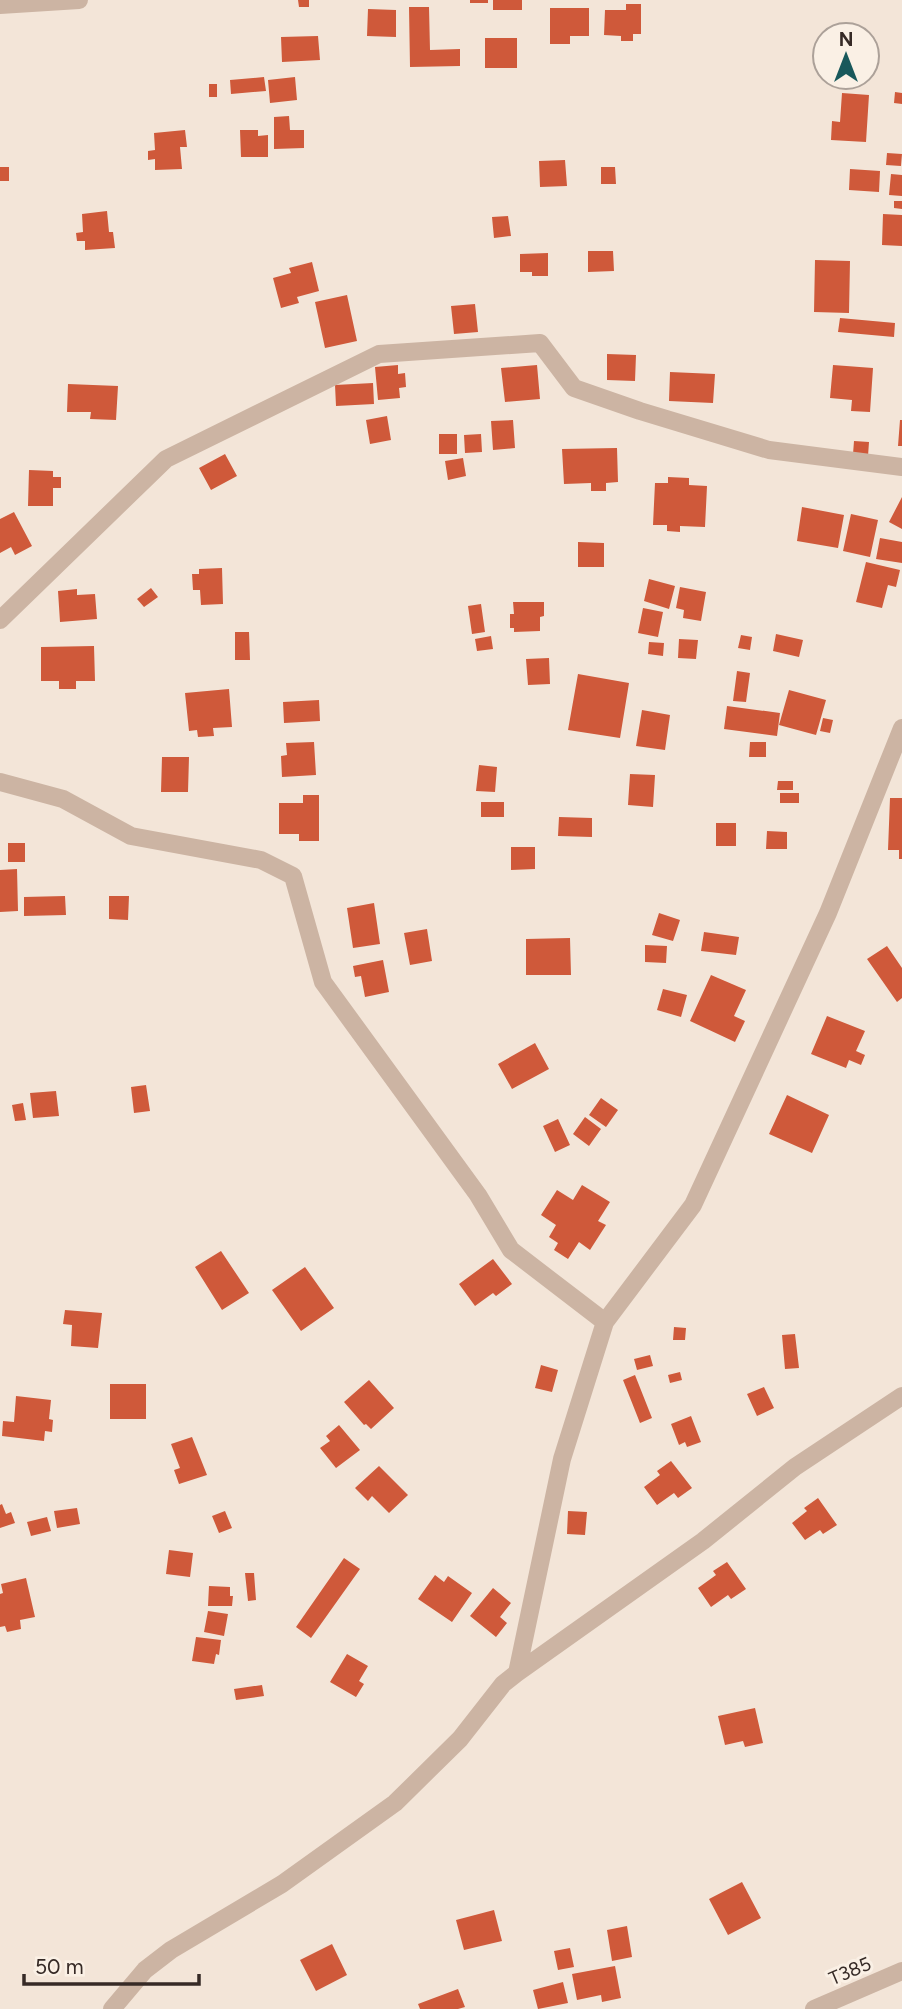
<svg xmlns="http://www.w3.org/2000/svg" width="902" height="2009" font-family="Figtree,sans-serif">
  <rect width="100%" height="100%" fill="#f3e5d8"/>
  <path fill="#cf593a" d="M298,0H309V7H299Z
    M470,0H488V3H470Z
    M493,0H522V10H493Z
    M626,4H641V34H633V41H621V36L604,35L605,10H626Z
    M409,7H429L430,50L460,49V66L410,67Z
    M550,8H589V36H570V44H550Z
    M368,9L396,10V37L367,36Z
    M318,36L320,60L282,62L281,37Z
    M485,38H517V68H485Z
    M822,59H825V77H821Z
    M264,77L266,91L231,94L230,80Z
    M295,77L297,100L270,103L268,80Z
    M209,84H217V97H209Z
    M895,92L902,93V104L894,103Z
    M842,93L869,95L866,142L831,140L832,121L840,122Z
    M289,116L290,130H304V148L274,149V117Z
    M185,130L187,147H180L182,169L155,170V159L148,160V151L155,150L154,133Z
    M240,130H258V136L268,135V157H241Z
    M887,153L902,154L901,166L886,165Z
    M565,160L567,186L540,187L539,161Z
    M0,167H9V181H0Z
    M601,167H615L616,184H601Z
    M850,169L880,171L879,192L849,190Z
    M891,174L902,175V196L889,195Z
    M894,201H902V209L894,208Z
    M107,211L109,232H113L115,248L85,250V241H77L76,233L83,232L82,214Z
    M883,214L902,215V246L882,245Z
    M508,216L511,236L494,238L492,217Z
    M588,251H613L614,271L588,272Z
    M548,253V276H532V272H520V254Z
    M815,260L850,261L849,313L814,312Z
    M312,262L319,291L297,297L299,303L281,308L273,278L291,273L289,268Z
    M347,295L357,341L325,348L315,302Z
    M475,304L478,332L454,334L451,306Z
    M840,318L895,323L894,337L838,332Z
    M607,354L636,355L635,381L607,380Z
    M398,365V374L405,373L406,387L399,388L400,398L378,400L375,367Z
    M537,365L540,399L505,402L501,368Z
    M833,365L873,368L870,412L851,411L852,400L830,398Z
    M670,372L715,374L713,403L669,401Z
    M373,383L374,404L336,406L335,385Z
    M68,384L118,386L116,420L90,419L91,412H67Z
    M387,416L391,440L370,444L366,420Z
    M513,420L515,448L493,450L491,421Z
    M900,420H902V446H898Z
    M439,434H457V454H439Z
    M481,434L482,452L465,453L464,435Z
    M854,441L869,442L868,456L853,454Z
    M617,448L618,482L606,483V491H591V483L564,484L562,449Z
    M225,454L237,476L211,490L199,468Z
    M463,458L466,476L448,480L445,461Z
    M29,470L53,471V477H61V488H53V506H28Z
    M668,477L689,478V485L707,486L705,527L680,526V532L667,531V525H653L655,483H668Z
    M902,497V529L889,522Z
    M802,507L844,515L838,548L797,541Z
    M14,512L32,546L15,555L11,547L0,553V519Z
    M851,514L878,520L870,557L843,551Z
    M880,538L902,542V563L876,559Z
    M578,542L604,543V567H578Z
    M866,562L900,570L896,587L888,585L882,608L856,602Z
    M222,568L223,604L201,605L200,590H193L192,574H199V569Z
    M649,579L675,586L669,609L644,601Z
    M680,587L706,592L701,621L683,618L684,610L676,608Z
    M151,588L158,597L144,607L137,599Z
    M77,589V595L95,594L97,619L60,622L58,591Z
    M513,602H544V616L540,617V631L514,632V628H510V614H514Z
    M481,604L485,632L472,634L468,606Z
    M643,608L663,612L658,637L638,633Z
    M235,632H249L250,660H235Z
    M776,634L803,640L799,657L773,651Z
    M741,635L752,637L750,650L738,648Z
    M491,636L493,649L477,651L475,639Z
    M679,639L698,640L696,659L678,658Z
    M649,642L664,643L663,656L648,654Z
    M94,646L95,681H76V689H59V681H41V647Z
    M549,658L550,684L528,685L526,659Z
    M737,671L750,673L746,702L733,701Z
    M578,674L629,683L620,738L568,730Z
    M229,689L232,727L213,728L214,736L198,737L197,730L189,731L185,693Z
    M789,690L826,700L816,735L779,725Z
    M319,700L320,721L284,723L283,702Z
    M727,706L780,713L777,736L724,729Z
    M642,710L670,715L665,750L636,746Z
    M823,718L833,720L830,733L820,731Z
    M314,742L316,775L282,777L281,756L287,755L286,743Z
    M750,742H766V757H749Z
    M162,757H189L188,792H161Z
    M479,765L497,767L495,792L476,791Z
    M630,774L655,775L653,807L628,805Z
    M778,781H793V790H777Z
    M780,793H799V803H780Z
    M303,795H319V841H299V834H279V803H303Z
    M890,798H902V859H899V850H888Z
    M481,802H504V817H481Z
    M559,817L592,818V837L558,836Z
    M716,823H736V846H716Z
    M767,831L787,832V849H766Z
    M8,843H25V862H8Z
    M511,847H535V869L511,870Z
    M17,869L18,911L0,912V870Z
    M65,896L66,915L24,916V897Z
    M109,896H129L128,920L109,919Z
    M374,903L380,944L353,948L347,908Z
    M659,913L680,920L673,941L652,935Z
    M427,929L432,961L410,965L404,933Z
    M704,932L739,937L736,955L701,951Z
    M570,938L571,975H526V939Z
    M645,945L667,946L666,963L645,962Z
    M887,946L902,968V998L897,1002L867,959Z
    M383,960L389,992L365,997L361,976L355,977L353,966Z
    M711,975L746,990L734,1016L745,1021L735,1042L690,1021Z
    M663,989L687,995L681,1017L657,1010Z
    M827,1016L865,1031L856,1051L865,1055L861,1065L849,1060L846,1068L811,1054Z
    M535,1043L549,1069L512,1089L498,1064Z
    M146,1085L150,1111L134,1113L131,1087Z
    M56,1091L59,1116L33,1118L30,1093Z
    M787,1095L829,1115L812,1153L769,1134Z
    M601,1098L618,1110L606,1127L589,1115Z
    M23,1103L26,1120L15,1121L12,1105Z
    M585,1117L601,1129L589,1146L573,1134Z
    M558,1119L570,1145L555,1152L543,1126Z
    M582,1185L610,1202L598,1221L606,1225L590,1250L579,1242L568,1259L554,1250L558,1243L549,1237L556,1225L541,1215L557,1190L573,1200Z
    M221,1251L249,1293L222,1310L195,1267Z
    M493,1259L512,1284L496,1296L493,1293L475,1306L459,1284Z
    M305,1267L334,1308L301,1331L272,1290Z
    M65,1310L102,1313L98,1348L71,1346L72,1325L63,1324Z
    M674,1327L686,1328L685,1340H673Z
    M795,1334L799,1368L785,1369L782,1335Z
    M650,1355L653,1366L637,1370L634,1359Z
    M541,1365L558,1370L552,1392L535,1388Z
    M680,1372L682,1380L670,1383L668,1375Z
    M635,1375L652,1418L640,1423L623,1380Z
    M369,1380L394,1408L371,1429L366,1424L364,1425L344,1402Z
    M110,1384H146V1419H110Z
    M764,1387L774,1408L757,1416L747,1394Z
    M16,1396L51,1400L49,1419L53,1420L52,1432L45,1431L44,1441L2,1436L3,1421L14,1422Z
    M691,1416L701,1442L687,1447L685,1442L679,1445L671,1424Z
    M339,1425L360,1450L336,1468L320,1448L330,1441L326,1436Z
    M192,1437L207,1475L179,1484L174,1470L180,1468L171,1444Z
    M671,1461L692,1488L678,1498L674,1493L657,1505L644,1487L660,1475L657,1471Z
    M379,1466L408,1495L389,1513L372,1496L368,1501L355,1488Z
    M818,1498L837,1525L823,1534L820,1530L805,1540L792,1523L807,1511L804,1508Z
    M2,1504L6,1514L11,1512L15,1523L0,1528V1505Z
    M77,1508L80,1524L57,1528L54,1511Z
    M225,1511L232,1528L219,1533L212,1516Z
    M568,1511L587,1512L585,1535L567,1534Z
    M47,1517L51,1531L31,1536L27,1522Z
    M169,1550L193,1553L190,1577L166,1574Z
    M344,1558L360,1569L311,1638L296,1627Z
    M727,1562L746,1589L731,1599L728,1595L711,1607L698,1588L716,1575L713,1571Z
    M245,1573H254L256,1600L248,1601Z
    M435,1575L444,1582L448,1576L472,1593L452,1622L418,1599Z
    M26,1578L35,1617L20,1620L21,1629L7,1632L5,1626L0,1627V1594L3,1593L1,1584Z
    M209,1586L230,1587V1596H233L232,1606H208Z
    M493,1588L511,1603L500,1617L507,1623L496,1637L470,1616Z
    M208,1611L228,1614L224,1636L204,1632Z
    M196,1637L221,1640L219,1655L216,1654L214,1664L192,1661Z
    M347,1654L368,1666L359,1681L364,1684L356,1697L330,1682Z
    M262,1685L264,1696L236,1700L234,1689Z
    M755,1708L763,1743L745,1747L743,1741L725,1745L718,1716Z
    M742,1882L761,1918L728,1935L709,1899Z
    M494,1910L502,1941L464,1950L456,1920Z
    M627,1926L632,1957L612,1961L607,1930Z
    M332,1944L347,1975L316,1991L300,1960Z
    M570,1948L574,1967L558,1970L554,1951Z
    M615,1966L621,1998L602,2002L601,1995L577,2000L572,1974Z
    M563,1982L568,2003L538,2009L533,1990Z
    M458,1989L465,2007L458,2009H420L418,2004Z"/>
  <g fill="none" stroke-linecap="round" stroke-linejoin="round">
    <path stroke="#ccb4a3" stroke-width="18" d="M0,5L79,0
      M0,620L166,459L379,354L540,343L574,388L640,411L769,450L902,467
      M0,782L63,799L131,836L261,860L293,876L323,982L478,1195L511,1250L605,1322L562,1459L517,1673
      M605,1322L693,1205L828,913L902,728
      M112,2009L145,1970L171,1950L282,1884L395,1803L460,1739L503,1684L517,1673L703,1541L795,1467L902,1396
      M814,2009L902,1971"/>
  </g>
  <g text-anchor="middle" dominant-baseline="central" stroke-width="6" stroke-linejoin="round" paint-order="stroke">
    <g font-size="19" fill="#362a26" stroke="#faf0e5">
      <text transform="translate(850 1971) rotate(-23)">T385</text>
    </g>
  </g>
  <g transform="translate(846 56)"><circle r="33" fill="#faf0e5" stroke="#aca199" stroke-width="2"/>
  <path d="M0-5L12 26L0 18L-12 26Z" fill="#18585b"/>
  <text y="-10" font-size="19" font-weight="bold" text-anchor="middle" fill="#362a26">N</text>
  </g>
  <path d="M24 1974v10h175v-10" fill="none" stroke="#362a26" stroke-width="3.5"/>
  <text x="35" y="1974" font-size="21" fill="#362a26" stroke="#faf0e5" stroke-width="5" paint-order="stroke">50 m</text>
</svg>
